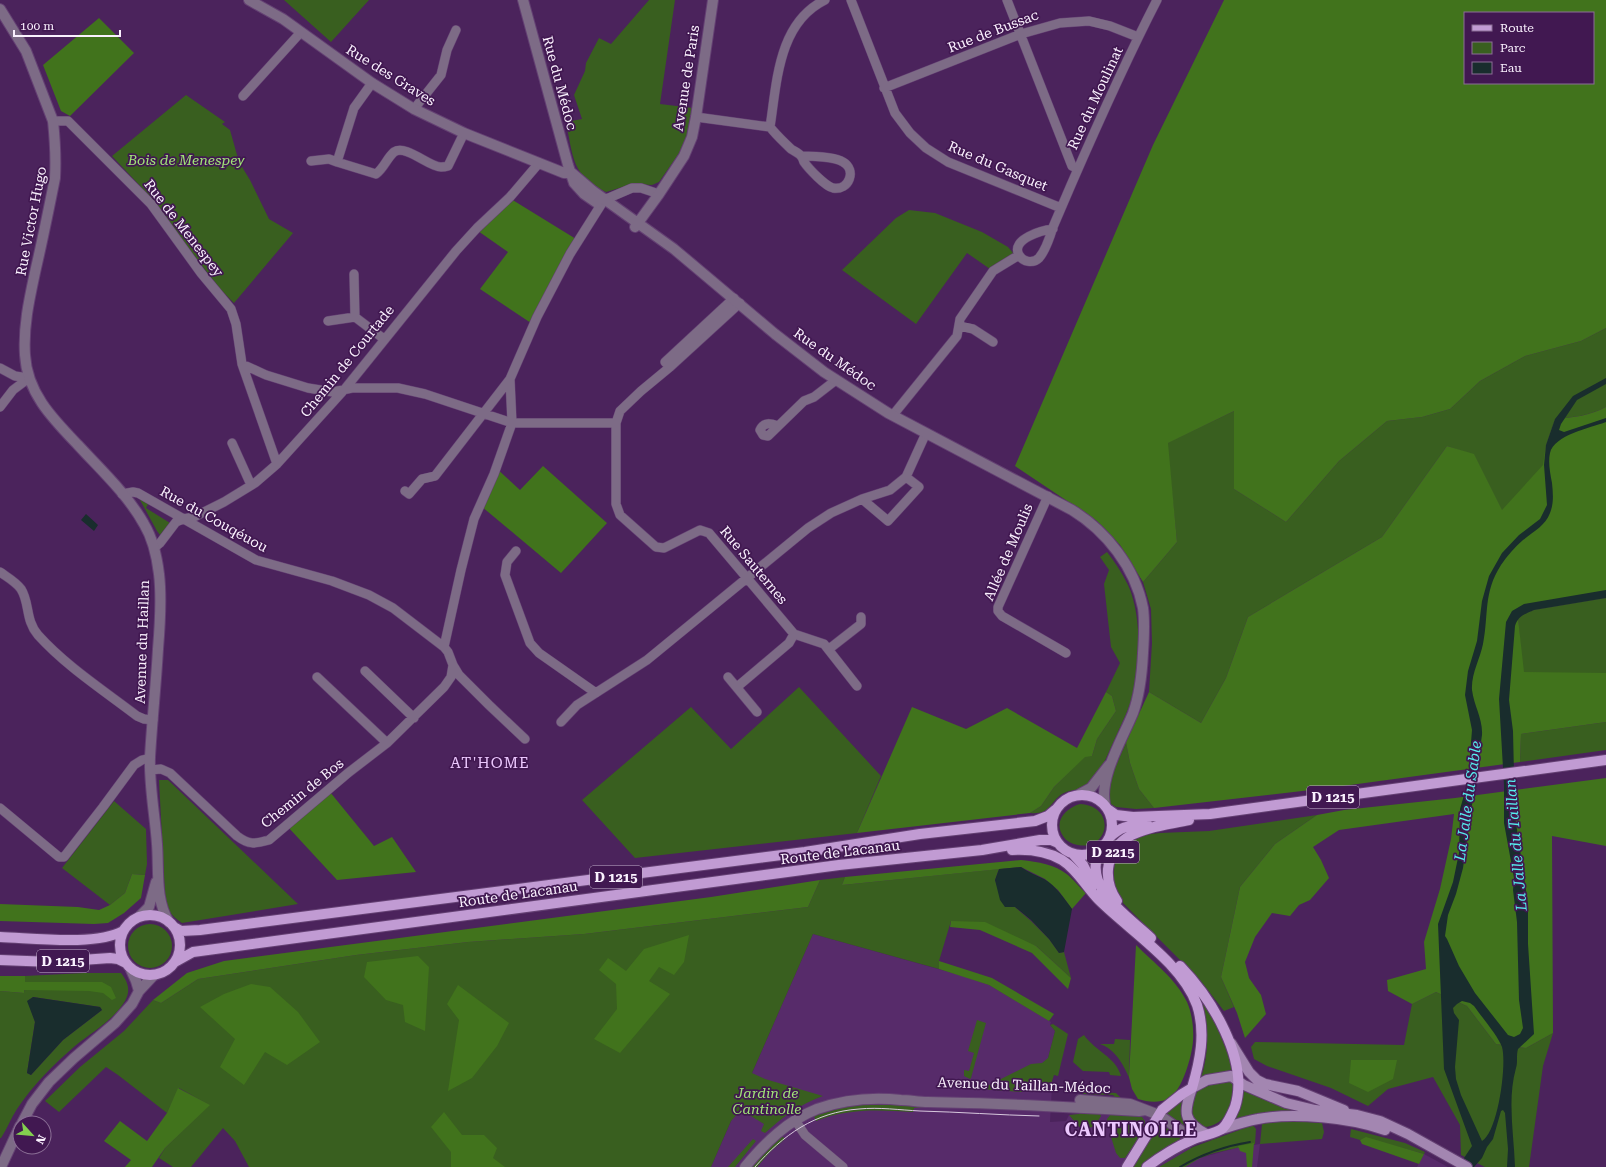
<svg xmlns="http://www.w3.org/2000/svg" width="1606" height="1167" font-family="'Roboto Serif',serif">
  <rect width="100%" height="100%" fill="#4b235c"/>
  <path fill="#572b6a" d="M813,934L963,976L989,985L1051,1022L1050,1025L1055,1031L1048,1058L1052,1086L1050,1122L1066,1121L1069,1115L1079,1114L1080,1110L1139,1113L1161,1121L1180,1135L1200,1158L1239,1147L1260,1144L1257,1167H711Z
    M1424,1154L1448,1167H1417Z"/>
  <path fill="#395f1f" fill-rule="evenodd" d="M284,0H369L331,42Z
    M649,0H675L660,104L693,108L687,138L678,155L659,182L652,185L633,184L606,192C572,177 573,156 566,122L582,119L574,95L585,71L586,63L599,38L611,44Z
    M186,95L225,122L222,124L230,130L239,162L250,180L269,219L293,233L234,303L221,290L178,235L157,204L112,156Z
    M909,210L935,213L982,232L1008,247L1014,254L990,269L967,253L916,324L842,270L896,218Z
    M1606,328V407C1592,415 1571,418 1555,419L1546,445L1544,465L1502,511L1474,455L1447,446L1382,537L1248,617L1226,678L1201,723L1149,692L1152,643L1151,609L1143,582L1177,542L1167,443L1234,411V489L1286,522L1339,461L1387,421L1422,417L1450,409L1480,381L1525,356L1581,341Z
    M140,497L149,502L146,508L170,523L160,535L157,531L140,500Z
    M1107,552C1115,562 1122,573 1128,585C1141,613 1141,661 1134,690C1130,708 1121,725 1114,741C1108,754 1099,777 1088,785C1081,791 1070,789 1062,794C1049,803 1050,815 1030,813L1041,806L1054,787L1085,756H1092L1097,739L1116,711L1112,696L1106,692L1120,663L1111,647L1104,584L1109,570L1100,557Z
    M1606,598V673H1523L1518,618L1524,614L1534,610Z
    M799,687L881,776L857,833L635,858L582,800L691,707L731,749Z
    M1606,722V750L1520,762L1521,734Z
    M1126,742L1130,763L1139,789L1154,808L1136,809L1116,807L1111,804L1108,799L1111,777Z
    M159,780H168L298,904L182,923C170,915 166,909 165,896Z
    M114,801L146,829L147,864L145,875L132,874L125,893L110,905L62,868Z
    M1080,804C1117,806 1109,851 1078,845C1072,844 1066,841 1063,836C1053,821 1066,808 1080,804Z
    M1317,815L1275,844L1240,887L1221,977L1234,1007L1224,1011L1200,980L1123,903L1113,883L1115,859L1121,848L1130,840L1142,835L1160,833L1209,831Z
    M999,869L995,880L1005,907H1015L1031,921L1049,939L1059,953L1064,952L1071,978L1036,946L951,921L939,961V969L813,934L752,1073L765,1079L823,1096C800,1104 783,1117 765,1133L761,1131L764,1124L741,1110L731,1121L711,1167H249L235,1141L223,1128L191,1167H173L159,1158L165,1148L209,1105L179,1088L167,1113L118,1075L106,1067L59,1112L45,1101L80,1067L124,1031L153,1000L161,1003L198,979L356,955L468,942L584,934L808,907L820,880L845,877L842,885Z
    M128 946a22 22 0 1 1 44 0a22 22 0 1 1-44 0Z
    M85,973H121C128,982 131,990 125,1001C114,1020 92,1032 75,1046C54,1064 33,1085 17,1109C11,1118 7,1129 1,1138H0V991L24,993L25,976ZM33,997L100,1007L102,1010L63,1040L31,1075L27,1073L35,1022L28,1001Z
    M1196,990L1215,1022L1234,1069L1201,1078C1211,1047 1208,1020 1196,990Z
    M1436,992L1467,1006L1496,1044L1526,1048L1553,1033L1543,1066L1529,1167H1485L1461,1155L1460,1125L1433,1077L1388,1089L1368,1106L1331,1088L1267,1066L1254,1059L1251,1047L1255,1042L1404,1045L1412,1004Z
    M977,1020L986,1023L971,1078L970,1079L964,1076V1070L969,1071L974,1053L968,1051Z
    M1053,1024L1068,1034L1058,1076L1054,1075L1051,1084L1022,1083V1092L981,1089L1031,1064L1042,1063L1048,1058L1055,1031L1050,1025Z
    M1084,1035C1095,1051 1116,1057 1121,1076L1110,1075L1109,1072L1083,1071L1073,1062L1078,1039Z
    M1115,1039L1130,1040L1129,1077C1122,1063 1116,1050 1100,1044H1114Z
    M1226,1079L1232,1082C1234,1088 1233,1092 1232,1098C1229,1115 1219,1128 1200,1127L1191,1117C1191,1112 1191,1106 1192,1101C1197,1086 1213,1082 1226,1079Z
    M1244,1088L1314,1112L1236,1121L1235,1120L1241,1104Z
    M1083,1091L1116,1093L1122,1099H1117L1113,1095L1083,1094Z
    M1185,1098C1181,1112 1181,1121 1192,1131L1191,1132L1165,1114Z
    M860,1105H913L939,1106L914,1108L913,1112C879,1110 848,1108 816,1121L814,1116L840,1108Z
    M1080,1110L1099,1111L1101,1116L1095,1126L1083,1130L1081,1129L1069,1115L1079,1114Z
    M1139,1113L1145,1121V1128L1125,1158H1120L1116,1153L1111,1137L1116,1135L1113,1121L1107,1122V1119L1111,1114Z
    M1161,1121L1180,1135V1141L1141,1167H1132Z
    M1290,1121L1322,1123L1324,1132L1322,1139L1260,1144L1262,1124L1264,1122Z
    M1253,1125L1256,1129L1255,1144L1214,1153L1200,1158L1185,1167H1159L1193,1147Z
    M1351,1129L1405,1143L1425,1152L1424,1154L1366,1138L1360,1140L1350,1137Z
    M782,1136L785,1139L771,1151L757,1167H751L768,1148Z
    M753,1139L756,1141L735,1167H728Z"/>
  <path fill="#41731c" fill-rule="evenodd" d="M1224,0H1606V328L1581,341L1525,356L1480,381L1450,409L1422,417L1387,421L1339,461L1286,522L1234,489V411L1168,443L1177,542L1143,582L1120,545L1097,521L1015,466L1153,145ZM1465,13H1593V83H1465Z
    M99,18L134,53L70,116L61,111L43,65Z
    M511,199L576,239L531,323L480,289L508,252L478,231Z
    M1606,407V598L1534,610L1524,614L1518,618L1524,672L1606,673V722L1521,734L1520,762L1328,788L1154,808L1139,789L1130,763L1126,742L1149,692L1201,723L1226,678L1248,617L1382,537L1447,446L1474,454L1502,510L1543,465L1546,445L1555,419C1572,418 1592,415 1606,407Z
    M543,466L607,523L561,573L481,506L496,468L520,490Z
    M1106,692L1112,696L1116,711L1097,739L1092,756L1085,757L1054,787L1041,806L1030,813L857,833L912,707L966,729L1007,708L1077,748Z
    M1606,778V846L1552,836L1553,1033L1526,1048L1496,1044L1467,1006L1436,992L1412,1004L1388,991L1387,980L1426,969L1424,942L1440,889L1451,839L1454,814L1339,830L1313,847L1321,860L1329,878L1310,900L1299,905L1290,916L1272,913L1255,937L1245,962L1249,978L1261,995L1266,1014L1245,1038L1237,1013L1221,977L1240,887L1275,844L1317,815L1344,810L1455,798Z
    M330,792L374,846L392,837L416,872L337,880L288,827Z
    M1021,860C1039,862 1054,864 1068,875C1075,881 1080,888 1086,893L1072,909L1058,890L1045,879L1021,867L842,885L845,877Z
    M132,874L145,875L141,898L124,913L108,923L94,924L0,921V904L78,907L99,910L110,905L125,893Z
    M820,880L808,907L584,934L468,942L356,955L198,979L161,1003L153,1000L187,973L224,961L711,897Z
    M951,921L985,922L1036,946L1071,978L1068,989L1032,953L980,930L950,927Z
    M689,935L684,962L674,975L659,967L649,981L670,994L620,1053L594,1039L617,1009L616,984L599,970L608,958L626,971L644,949Z
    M1136,945C1154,963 1176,979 1187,1002C1192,1013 1194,1029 1193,1041C1192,1056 1182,1092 1168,1099C1159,1103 1147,1102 1138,1099L1132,1089L1129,1077Z
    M418,956L429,967L425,1031L405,1022L403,1005L386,1000L364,977L367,962Z
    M939,961L992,978L1054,1014L1049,1021L989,985L939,969Z
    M0,976H25V982H102L111,987L116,998L112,1000L103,993L89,991L24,990V993L0,991Z
    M251,984L270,987L298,1012L320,1042L287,1065L265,1052L244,1085L220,1067L235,1039L200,1007L224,994Z
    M458,985L509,1023L497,1046L472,1078L448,1091L459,1020L447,1004Z
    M1351,1060H1397L1393,1079L1368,1092L1349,1083Z
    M178,1088L210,1105L165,1148L152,1167H125L131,1160L104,1141L120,1121L147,1141L167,1113Z
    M444,1112L462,1135H484L497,1148L493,1158L505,1167H451V1152L431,1127Z
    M1366,1137L1424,1154L1419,1164L1362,1144L1360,1140Z
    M1254,1143L1252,1167H1247L1246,1153L1240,1151L1238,1146Z"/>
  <path fill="#192d2d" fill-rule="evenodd" d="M1606,378V384L1577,400L1561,424L1559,430L1564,432L1606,418V422C1590,428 1554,435 1550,453C1548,462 1550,473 1552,483C1553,493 1554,503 1550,513C1545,526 1534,531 1523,540C1515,547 1507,556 1501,565C1483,593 1489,614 1483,644C1480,659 1471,674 1472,690C1474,706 1483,719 1482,735L1463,868L1456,894L1448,915L1445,936L1447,939L1459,966L1475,993L1508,1035L1514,1037L1520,1034L1523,1028L1519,1000L1517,922L1513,890L1514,878L1504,823V785L1499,699L1506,622L1512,611L1524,604L1606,590V598L1534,610C1525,614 1518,616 1515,626L1509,700L1513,731L1515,816L1528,904V944L1534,1034L1518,1049C1516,1056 1518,1062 1516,1068C1507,1100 1514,1134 1515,1167H1507L1508,1149L1505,1113L1503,1110L1501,1111L1493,1139L1487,1147L1482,1158L1474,1167H1458L1472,1146L1444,1069L1438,924L1453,882L1459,853L1460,809L1465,792L1469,768L1472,730L1465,695L1468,671L1477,641L1482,601L1489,576L1502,553L1519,535L1540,519L1547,505L1544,465L1546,445L1555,419L1573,396ZM1462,1001L1470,1003L1474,1006C1481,1016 1498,1036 1502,1047C1507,1064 1498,1132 1482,1141L1461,1095L1456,1079L1455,1067L1459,1020L1454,1013L1453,1008L1457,1004Z
    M86,514L98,525L94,531L81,520Z
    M1021,867C1028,872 1036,875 1044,879C1056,886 1064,898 1072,909L1064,952L1059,953L1049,939L1031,920L1015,907H1005L1000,900L995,880L999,869Z
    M33,997L100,1007L102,1010L63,1040L31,1075L27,1073L35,1022L27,1001Z"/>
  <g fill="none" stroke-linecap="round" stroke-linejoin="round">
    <path stroke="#192d2d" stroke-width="2" d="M1180,1167C1202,1154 1225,1146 1250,1142"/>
    <defs>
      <path id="minor" d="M851,0L895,113L910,133L926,148L948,162L1061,208
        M1007,0L1072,166L1078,169
        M372,83L354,108L337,162L376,174C384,168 387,158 394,152C406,144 429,167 441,167C443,167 445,167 448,166L464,133
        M884,88L1021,34L1060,23L1089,21L1110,26L1138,37
        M243,96L301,32
        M414,109L441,75L447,50L456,30
        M696,117L770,127C777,82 778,23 825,0
        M53,121H68L151,204L201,273L231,309L236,324L242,364L277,464
        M770,127C776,135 784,142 791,149C794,151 799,153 801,156C803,158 803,160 804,162C809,169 825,186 833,188C849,191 857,170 843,162C835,157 812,156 801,156
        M311,161L329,159L337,162
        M1053,229C1043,230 1010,239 1019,255C1023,262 1033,264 1039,258C1046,250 1050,237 1053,227C1059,213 1065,199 1071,185C1098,123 1126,60 1157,0
        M354,274L355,317L384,339
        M740,303L670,367L641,391L620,411L616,423V504L620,515L656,547L664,548L700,530L709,533L794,634L824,644L857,686
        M328,321L355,317
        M960,326L973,329L993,342
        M242,364L266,375L308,388L333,392L352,388H398L425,394L512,423H616
        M670,367L665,362L734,298
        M0,368L15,376L29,378
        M0,407L13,390L29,378
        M893,415L957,336L960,319L993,271L1019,255
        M778,426C770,423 764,422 760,430L763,435L768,436L804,401L814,397L836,380
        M232,443L251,485
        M405,491L409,494L422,479L435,476L510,379
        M122,494L133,492L138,493L256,560L332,581L369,595L393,608L444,647L448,652L453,665L459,675L489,705L525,739
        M1048,496L998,607V611L1002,616L1066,653
        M862,499L888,521L919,487L906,477
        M154,548L160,543L176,522L183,519L194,517L224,502L255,483L277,464L344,390L456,251L477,228L510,197L539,163
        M516,551L507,562L505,575L530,643L539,653L596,693
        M0,572C7,577 16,582 21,589C30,603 25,620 38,635C66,666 103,690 137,716L144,719L153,720
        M444,647L461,570L474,519L494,474L512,423L510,379L537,317L570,254L604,200L632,188H641L659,194
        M829,649L861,624V617
        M365,671L414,718
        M317,677L387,743
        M728,677L757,712
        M737,687L789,643L794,634
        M561,722L577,705L647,660L808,528L831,513L862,499L890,490L906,477L926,433
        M150,770L161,769L170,773L237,836C249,845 254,844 269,840L348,773L387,743L444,687L451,677L453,665
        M0,808L59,857H64L103,807L134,765L142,760L150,758
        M795,1120L805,1135L843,1167"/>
      <path id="tertiary" d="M249,0L283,19L372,83L414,109L464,133L564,173H572
        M523,0L568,165L574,183L584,194L597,203
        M0,9L26,51L53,121C55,140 56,159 55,178C49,208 43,238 36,268C30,296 23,325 25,355C27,393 53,419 78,445C101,470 128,495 144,524C153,539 157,557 159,574C162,599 160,625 158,649C156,685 152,721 150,757C149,786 155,815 157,844C159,870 155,900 169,922
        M572,173L593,191L674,249L775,334L824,372L888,413L1072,510C1106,531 1135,567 1143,608C1145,623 1144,638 1143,653C1142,674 1140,694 1133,713C1123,738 1099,777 1105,804
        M635,227L659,194L684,156L692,137L696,117L713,0
        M1080,794L1091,788L1109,765
        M139,917L149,907L156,882
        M131,970L136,981L139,991
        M1080,1100L1130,1104L1159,1115L1193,1139
        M22,1123L32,1104L49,1082L74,1058L115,1023L132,1004L139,991L154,975
        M1,1167L20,1126
        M745,1167C765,1143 787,1121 817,1109C843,1100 873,1097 901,1100C910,1100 918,1102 928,1102C998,1103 1069,1107 1139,1111L1145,1110"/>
      <path id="secondary" d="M1231,1043L1249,1072L1257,1080L1265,1084L1298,1091L1344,1110
        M1222,1129C1234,1125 1246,1121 1258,1119C1294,1112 1351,1118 1385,1130
        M1206,1134C1182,1121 1184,1112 1192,1088L1207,1080L1231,1076L1244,1085L1286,1103L1315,1110L1357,1115L1380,1121L1408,1134L1467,1167"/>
      <path id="primary" d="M1052 825a30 30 0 1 1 60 0a30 30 0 1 1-60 0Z
        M1109,810L1116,815L1133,817L1210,814L1606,760
        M1110,837C1122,825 1131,826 1147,824
        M1100,849C1081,888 1127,915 1151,938
        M1012,850C1030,849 1047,851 1062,860C1078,870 1086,887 1099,900C1130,931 1182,963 1197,1005C1206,1033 1200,1061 1192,1088L1182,1094L1162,1110L1127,1167
        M1073,854L1083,865L1093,885
        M1117,901C1110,891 1107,881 1108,869C1113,828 1158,827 1189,820
        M120 945a30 30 0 1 1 60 0a30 30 0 1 1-60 0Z
        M174,927L181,931L200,930L805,852L920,834L1035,821L1048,816L1055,810
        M0,937C33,938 96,946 123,931
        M0,960L53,962L110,958L118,959L124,962
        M175,962L193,952L839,865L982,850L1040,840H1051L1058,843
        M1147,1167C1161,1156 1178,1146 1194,1139C1201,1136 1218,1133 1223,1128C1228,1123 1232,1114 1235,1107C1250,1060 1211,998 1180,966"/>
    </defs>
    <use href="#minor" stroke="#644073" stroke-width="10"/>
    <use href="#tertiary" stroke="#644073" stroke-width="12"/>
    <use href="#secondary" stroke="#644073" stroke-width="12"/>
    <use href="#primary" stroke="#644073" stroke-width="12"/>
    <use href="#minor" stroke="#7d6b86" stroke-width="9"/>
    <use href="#tertiary" stroke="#7d6b86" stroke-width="10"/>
    <use href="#secondary" stroke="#a386b1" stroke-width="10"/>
    <use href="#primary" stroke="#c19bd3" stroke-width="10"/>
    <path stroke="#d8c9de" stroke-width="1" d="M755,1167C783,1135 815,1112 859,1109C879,1107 900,1110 920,1111C960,1112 999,1115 1039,1116"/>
  </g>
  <g text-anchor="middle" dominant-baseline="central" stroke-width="3.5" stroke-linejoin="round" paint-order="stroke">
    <g fill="#411851" stroke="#c2b0ca" stroke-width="1">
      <rect x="1307" y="786" width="52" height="22" rx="3"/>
      <rect x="1087" y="841" width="52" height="22" rx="3"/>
      <rect x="590" y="866" width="52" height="22" rx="3"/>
      <rect x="37" y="950" width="52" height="22" rx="3"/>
    </g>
    <g font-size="13" font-weight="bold" fill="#faf1fe">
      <text x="1333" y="797">D 1215</text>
      <text x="1113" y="852">D 2215</text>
      <text x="616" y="877">D 1215</text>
      <text x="63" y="961">D 1215</text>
    </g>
    <g font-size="14" fill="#faf1fe" stroke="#411851">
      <text transform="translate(993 31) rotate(-21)">Rue de Bussac</text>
      <text transform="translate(391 75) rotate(32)">Rue des Graves</text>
      <text transform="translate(686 78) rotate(-81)">Avenue de Paris</text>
      <text transform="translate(560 83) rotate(75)">Rue du Médoc</text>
      <text transform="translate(1095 98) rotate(-65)">Rue du Moulinat</text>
      <text transform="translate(998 166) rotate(23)">Rue du Gasquet</text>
      <text transform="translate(31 221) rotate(-79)">Rue Victor Hugo</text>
      <text transform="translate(184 228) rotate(52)">Rue de Menespey</text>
      <text transform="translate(835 359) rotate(35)">Rue du Médoc</text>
      <text transform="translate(347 361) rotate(-51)">Chemin de Courtade</text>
      <text transform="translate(214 519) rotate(29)">Rue du Couqéuou</text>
      <text transform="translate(1008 552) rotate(-67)">Allée de Moulis</text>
      <text transform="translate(754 565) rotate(50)">Rue Sauternes</text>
      <text transform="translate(142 642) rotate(-88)">Avenue du Haillan</text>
      <text transform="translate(302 793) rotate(-39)">Chemin de Bos</text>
      <text transform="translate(840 852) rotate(-7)">Route de Lacanau</text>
      <text transform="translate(518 894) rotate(-8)">Route de Lacanau</text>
      <text transform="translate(1024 1085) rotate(2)">Avenue du Taillan-Médoc</text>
    </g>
    <g font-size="14" font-style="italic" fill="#a1e678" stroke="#411851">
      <text x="186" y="160">Bois de Menespey</text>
      <text x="767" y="1093">Jardin de<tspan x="767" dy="16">Cantinolle</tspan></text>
    </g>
    <g font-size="15" letter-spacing="1" fill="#ecc8fe" stroke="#411851">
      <text x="490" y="763">AT'HOME</text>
    </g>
    <g font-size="15" font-style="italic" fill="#55eded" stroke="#411851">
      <text transform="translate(1468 801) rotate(-82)">La Jalle du Sable</text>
      <text transform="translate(1516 845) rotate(-95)">La Jalle du Taillan</text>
    </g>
    <g font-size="18" font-weight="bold" letter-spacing="1" fill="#ecc8fe" stroke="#411851">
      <text x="1131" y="1129">CANTINOLLE</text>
    </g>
  </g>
  <rect x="1464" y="12" width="130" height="72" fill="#411851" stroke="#8b6f96"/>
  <rect x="1472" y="25" width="20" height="6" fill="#c19bd3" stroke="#8b6f96"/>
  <text x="1500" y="32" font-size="12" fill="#faf1fe">Route</text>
  <rect x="1472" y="42" width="20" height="12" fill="#395f1f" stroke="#8b6f96"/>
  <text x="1500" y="52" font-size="12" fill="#faf1fe">Parc</text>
  <rect x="1472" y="62" width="20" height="12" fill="#192d2d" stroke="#8b6f96"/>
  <text x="1500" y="72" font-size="12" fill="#faf1fe">Eau</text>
  <g transform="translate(32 1135) rotate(117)"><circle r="19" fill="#411851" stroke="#8b6f96"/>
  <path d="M0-3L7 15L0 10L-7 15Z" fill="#83d04f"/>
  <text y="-6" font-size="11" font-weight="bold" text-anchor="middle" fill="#faf1fe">N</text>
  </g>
  <path d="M14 30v6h106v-6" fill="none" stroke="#faf1fe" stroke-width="2"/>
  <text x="20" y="30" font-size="12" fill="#faf1fe" stroke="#411851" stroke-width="3" paint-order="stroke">100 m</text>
</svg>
